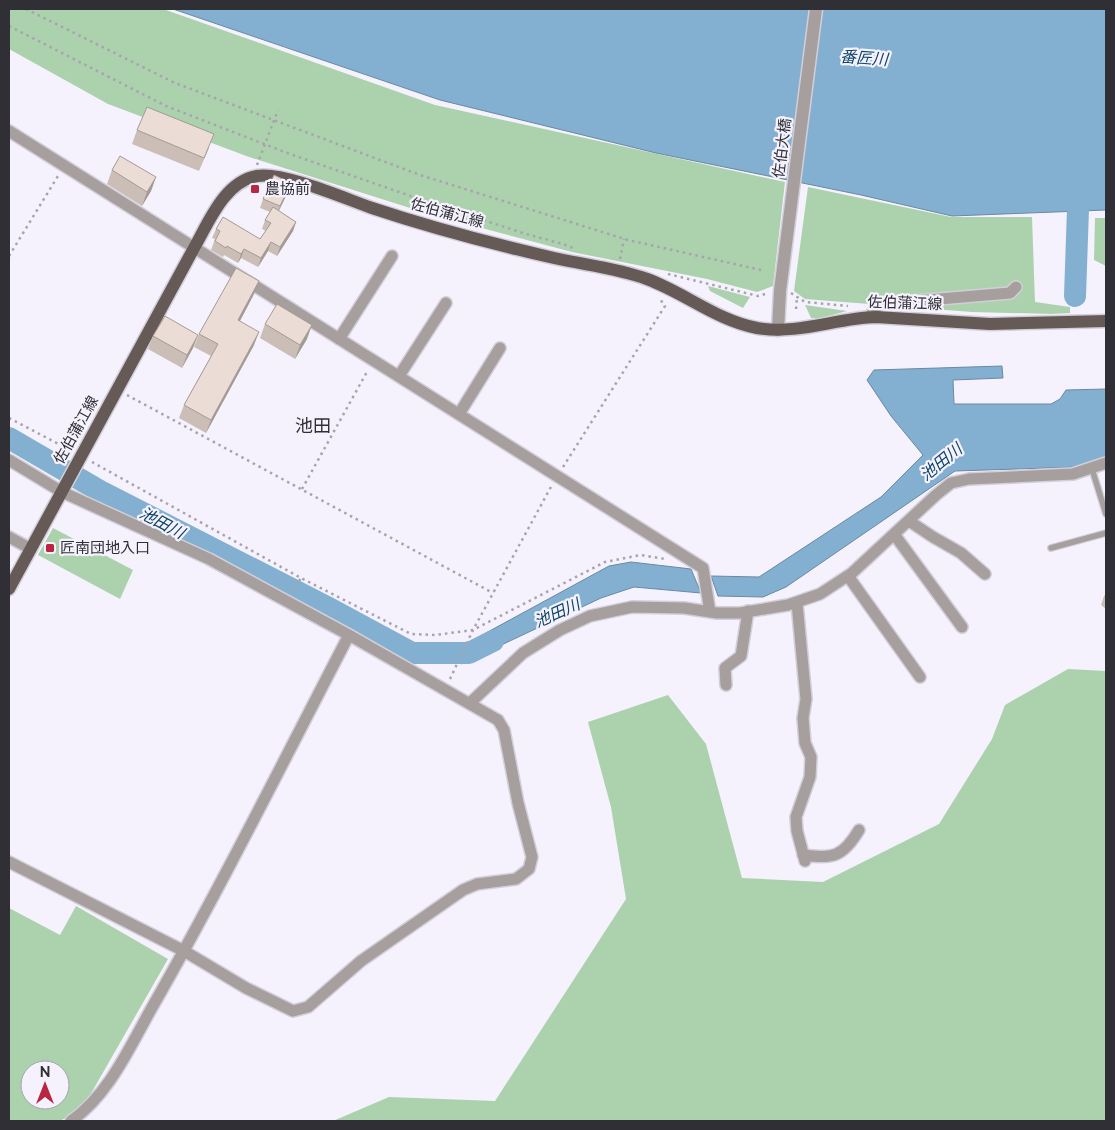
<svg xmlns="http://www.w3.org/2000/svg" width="1115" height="1130" font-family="Raleway,'Noto Sans JP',sans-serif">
  <rect width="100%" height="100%" fill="#f5f2fe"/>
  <path fill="#acd1ad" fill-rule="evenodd" d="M9,9H163L435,105L785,182L773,286L757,292L707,279L572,252L429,214L249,157L108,104L9,49Z
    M808,187L951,217H1032L1035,302L1070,307V313L1051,314L972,312L805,299L794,291Z
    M1095,218H1106V266L1094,260Z
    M708,286L750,297L743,308L710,291Z
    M805,305L847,311L821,318H811Z
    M53,528L133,570L120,599L38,555Z
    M1068,669L1106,671V1121H333L389,1097L495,1101L626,899L611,807L588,722L668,695L706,744L742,878L823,882L939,824L992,739L1005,705Z
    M76,906L168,959L89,1097L74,1113L60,1121H9V908L60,935ZM30,1070H60V1100H30Z"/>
  <path fill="#83b0d0" stroke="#6a89a2" d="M173,9H1106V210L952,216L861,195L656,153L440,100Z
    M1002,366L1003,378L953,380L954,404H1051L1060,399L1066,390L1106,389V456L1079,467L955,471L786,587L763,597L718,596L711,576L759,577L881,497L923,455L891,416L867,380L874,370Z
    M631,562L691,569L701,593L634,587L601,598L461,664L473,640L609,566Z"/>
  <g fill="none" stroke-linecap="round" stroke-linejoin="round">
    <path stroke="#83b0d0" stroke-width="22" d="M1075,296L1079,180
      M9,438L100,491L325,606L412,653H469L493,641"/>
    <defs>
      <path id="service" d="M1092,469L1106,514
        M1051,548L1106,533"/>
      <path id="minor" d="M9,131L703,568L710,612
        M869,317L880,304L1010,293L1016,287
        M339,339L392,256
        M399,376L446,303
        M459,414L500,348
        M9,460L62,492L209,559L349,635L498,720L504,730L518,803L532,857L529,869L516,879L477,884L463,890L361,961L308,1007L293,1011L246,988L184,951L9,862
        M909,521L933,537L961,553L985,574
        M894,534L962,627
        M9,537L31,549
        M848,576L920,677
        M797,603L806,699L803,718L805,743L811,757L810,777L796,817L797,831L805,861
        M726,685L725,668L741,656L748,611
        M470,703L523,653L560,630L590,616L632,607L684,608L717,613H740L788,605L820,594L852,573L936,495L951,483L969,479L1073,474L1106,463
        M803,855C833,859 843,857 859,830
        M71,1121C110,1094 131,1044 154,1004C223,883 285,758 349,635"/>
      <path id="tertiary" d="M778,330L780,291L816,9"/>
      <path id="primary" d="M9,589L194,248C209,222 224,182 257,176C282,171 346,199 372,208C432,228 493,244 554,258C585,265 617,268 647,279C685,293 716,320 757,328C798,335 836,318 876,317L990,324L1106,321"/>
    </defs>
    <use href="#service" stroke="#d2cfda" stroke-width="8"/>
    <use href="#minor" stroke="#d2cfda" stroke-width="14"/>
    <use href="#tertiary" stroke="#d2cfda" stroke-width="15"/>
    <use href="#primary" stroke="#d2cfda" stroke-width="15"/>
    <path stroke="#a7a4ae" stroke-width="2.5" stroke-dasharray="2.5 4" stroke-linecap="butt" d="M26,9L175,83L420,175L628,240L761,270
      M9,26L166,106L290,154L422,200L526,234L563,244L575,249
      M257,165L278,110
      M9,256L58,176
      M620,259L624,239
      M668,274L758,296L769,293
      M791,293L805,302L848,306
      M796,309L797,298
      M127,395L493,593
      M9,418L72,451
      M92,462L301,578L411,634L435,635L473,630L605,562L641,555L665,559
      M563,467L665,306L660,299
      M302,489L368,370
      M292,592L301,578
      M450,679L473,630L552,485"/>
    <use href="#service" stroke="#a69f9d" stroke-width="5.5"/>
    <use href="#minor" stroke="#a69f9d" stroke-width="11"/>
    <use href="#tertiary" stroke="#a69f9d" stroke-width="12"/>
    <use href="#primary" stroke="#665a56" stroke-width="12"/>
  </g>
  <path fill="#cabeb7" d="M137,130L209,148L199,171L132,144Z
    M112,170L156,177L151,191L142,206L107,184Z
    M288,192L279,211L296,222L293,231L277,256L268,251L258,267L241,258L238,263L224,255L223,257L211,250L215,239L212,238L216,229L260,239L266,231L262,229L265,220L270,212L260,208L263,199Z
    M254,294L240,321L254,345L206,433L179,418L184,405L211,356L194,347L199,334Z
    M265,324L307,339L295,359L260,338Z
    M198,335L193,348L182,368L148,349L153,336Z
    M1106,594V609L1101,605L1104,596Z"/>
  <path fill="#a49b95" d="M156,177L151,191L142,206L147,192Z
    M291,183L288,192L276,216L280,206Z
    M296,222L293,231L277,256L280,247Z
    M271,242L268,251L258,267L261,258Z
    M244,249L241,258L238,263L241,254Z
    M259,281L254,294L233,334L238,320Z
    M312,325L307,339L295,359L300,345Z
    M259,332L254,345L206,433L211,420Z
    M198,335L193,348L182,368L187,355Z"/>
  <path fill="#ebddd5" stroke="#a49b95" d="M147,107L214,134L204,158L137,130Z
    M120,156L156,177L147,192L112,170Z
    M274,175L291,183L280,206L263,199Z
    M273,207L296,222L280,247L271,242L261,258L244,249L241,254L227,246L226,248L215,241L220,231L216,229L223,217L260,239L271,223L265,220Z
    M236,268L259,281L238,320L259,332L211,420L184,405L218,344L199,334Z
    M277,304L312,325L300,345L265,324Z
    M165,316L198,335L187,355L153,336Z"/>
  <g fill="#b82640" stroke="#f5f2fe" stroke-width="2">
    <rect x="250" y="184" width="10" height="10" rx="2.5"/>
    <rect x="45" y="543" width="10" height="10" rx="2.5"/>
  </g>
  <g text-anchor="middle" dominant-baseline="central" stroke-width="4.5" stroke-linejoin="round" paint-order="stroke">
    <g font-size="15" fill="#302f35" stroke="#f5f2fe">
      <text transform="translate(782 148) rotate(-83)">佐伯大橋</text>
      <text transform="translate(447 213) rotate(15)">佐伯蒲江線</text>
      <text transform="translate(905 303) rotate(2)">佐伯蒲江線</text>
      <text transform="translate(76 430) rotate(-61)">佐伯蒲江線</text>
    </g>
    <g font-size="15" fill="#302f35" stroke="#f5f2fe" text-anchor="start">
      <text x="265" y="189">農協前</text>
      <text x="60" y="548">匠南団地入口</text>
    </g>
    <g font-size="16" font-style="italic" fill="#0c4464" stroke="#f5f2fe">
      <text transform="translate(864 58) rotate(4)">番匠川</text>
      <text transform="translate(941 462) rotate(-39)">池田川</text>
      <text transform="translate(162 523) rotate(28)">池田川</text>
      <text transform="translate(557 613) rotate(-24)">池田川</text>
    </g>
    <g font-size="18" fill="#302f35" stroke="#f5f2fe">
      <text x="313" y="425">池田</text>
    </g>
  </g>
  <rect width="1115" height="1130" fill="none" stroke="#302f35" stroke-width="20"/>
  <g transform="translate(45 1085)"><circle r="24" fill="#f5f2fe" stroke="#a6a4ae"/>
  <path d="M0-4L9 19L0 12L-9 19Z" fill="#b82640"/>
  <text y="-8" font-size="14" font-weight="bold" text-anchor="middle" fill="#302f35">N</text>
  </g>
</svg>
